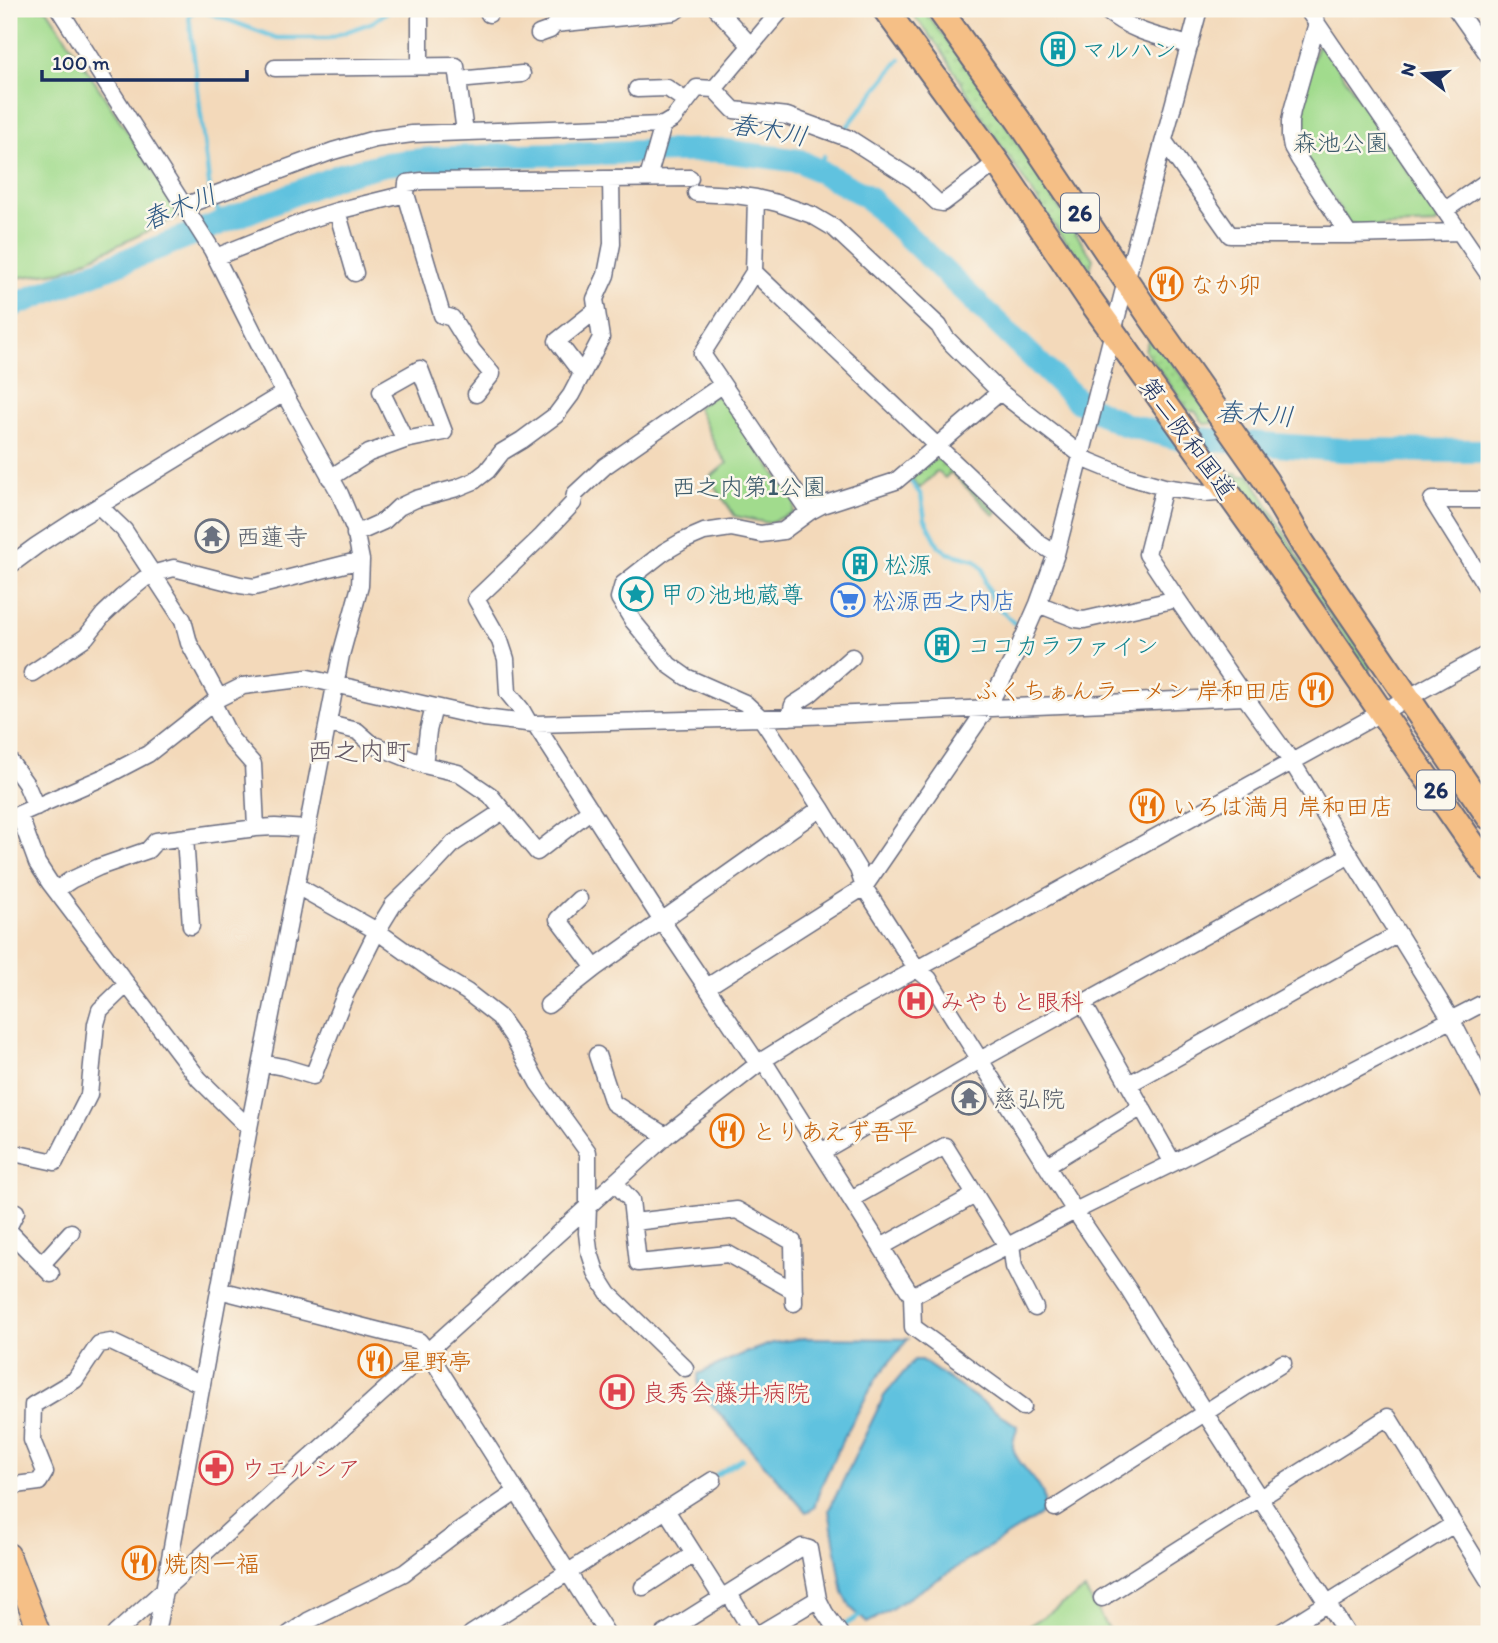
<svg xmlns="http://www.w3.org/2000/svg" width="1498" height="1643" font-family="Itim,'Klee One',sans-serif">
  <defs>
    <pattern id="grass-dots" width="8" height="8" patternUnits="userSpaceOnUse" patternTransform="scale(1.75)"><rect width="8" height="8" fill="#a1db8d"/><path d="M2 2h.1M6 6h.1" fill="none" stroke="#8abc7c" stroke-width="1.8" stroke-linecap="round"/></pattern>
  </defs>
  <rect width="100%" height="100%" fill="#fbf7ec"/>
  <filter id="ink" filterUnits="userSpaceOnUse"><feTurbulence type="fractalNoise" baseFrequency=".0143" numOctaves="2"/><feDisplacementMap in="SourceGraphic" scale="14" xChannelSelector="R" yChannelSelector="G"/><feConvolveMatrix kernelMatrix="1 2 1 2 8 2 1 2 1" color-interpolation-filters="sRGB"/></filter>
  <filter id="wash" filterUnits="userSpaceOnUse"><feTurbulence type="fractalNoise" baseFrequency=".00686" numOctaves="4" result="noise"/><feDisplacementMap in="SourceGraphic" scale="28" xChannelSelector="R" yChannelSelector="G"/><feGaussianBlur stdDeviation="1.57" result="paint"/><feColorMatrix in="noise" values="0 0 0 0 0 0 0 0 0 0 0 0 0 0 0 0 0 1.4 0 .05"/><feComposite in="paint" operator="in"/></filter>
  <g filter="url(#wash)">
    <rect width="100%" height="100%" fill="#f3d9ba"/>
    <path fill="url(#grass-dots)" stroke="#5e8576" stroke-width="2" d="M909,9H923L985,91L1030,164L1093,259L1088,276L984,120L941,50Z
      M1151,332L1215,423L1204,424L1196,412L1189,411L1145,350Z
      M941,459L997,512L994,515L951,472L945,478L937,471L920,488L910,478L930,460Z
      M1237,473L1239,476L1250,475L1318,590L1372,669L1367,671L1299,571L1227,474Z"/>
    <path fill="#a1db8d" stroke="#5e8576" stroke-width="2" d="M9,9H47L182,215L63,271L9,279Z
      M1318,44L1323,45L1439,218L1436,224L1362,227L1349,223L1297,144L1295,113Z
      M714,396L722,398L795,502L793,513L768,523L735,516L709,478L727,463L717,449L697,407Z
      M1085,1590L1111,1634H1016Z"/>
    <path fill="#60c2df" stroke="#3e789e" stroke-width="2" d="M803,1338L908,1339L876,1379L843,1439L821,1486L814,1508L806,1512L698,1389V1374L742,1354L773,1343Z
      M914,1360H921L1017,1426C1017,1433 1012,1440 1013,1447C1018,1472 1057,1488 1040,1515L875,1619L867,1623L851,1608L843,1593L829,1510L884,1396Z"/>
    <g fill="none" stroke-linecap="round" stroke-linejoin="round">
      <path stroke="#60c2df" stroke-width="4.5" d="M196,9L189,16L210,191
        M198,9L277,38H329L373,22L391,9
        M844,131L900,59
        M815,169L824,156
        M216,206L222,221
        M909,479L921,495L925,519L939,546L948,553L975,560L983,569L985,582L995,604L1014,623
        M716,1475L742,1459
        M841,1627L860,1616"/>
      <path stroke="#60c2df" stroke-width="24" d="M9,307L341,175L385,164L433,159L519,155L717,150L800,161L866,196L1079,402L1123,424L1173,437L1342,450L1489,451"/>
    </g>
  </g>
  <g filter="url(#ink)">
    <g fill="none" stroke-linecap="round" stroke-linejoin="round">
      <defs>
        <path id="minor" d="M59,9L212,250L284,393L340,494L355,530L361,560L360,586L341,655L249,1128L156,1634
          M487,9L489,14
          M717,9L751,46
          M1104,9C1132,32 1156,36 1190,45
          M1307,9L1489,275
          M1456,9L1489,56
          M420,18V66
          M1317,23L1292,111L1290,122V137L1292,147L1299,159L1349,235
          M539,34L550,30L555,24L674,12L678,9
          M275,68L456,66L465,132
          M458,80L522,74
          M637,89L667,88L686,101
          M714,89L782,9
          M1164,141L1230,235H1349L1460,232
          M648,178L663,125
          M696,193L735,195L756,198L777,203L812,215L834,228L939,326L946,338L1000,392L1089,461L1126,476L1164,487L1205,493L1226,491
          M756,198L754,272L702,354L809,512
          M184,206L333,151L375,139L412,134L663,125L673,119L697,88L714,89L734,110L787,116L850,139L914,180L937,202L943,203L997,162
          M1445,210L1489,180
          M337,211L406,194
          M216,257L308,220L337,211L355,273
          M754,272L1040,544L1056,554
          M582,374L557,341L596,310
          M1000,392L896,481L822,505L809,512L783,531L761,534L731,528L704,532L683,541L664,552L623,584L619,598L633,621L669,665L686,677L745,703L761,718L821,808L858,869L864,887L907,954L917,969L929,979L1075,1211L1128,1289L1205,1413L1347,1634
          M476,394L492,374L472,350L452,318L442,315L406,194L407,183L422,181L690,178
          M330,478L369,453L405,440L444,432L420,369L381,391L405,440
          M1164,487L1147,554L1177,599L1245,697
          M1489,500H1432L1489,591
          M99,506L124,530L183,620L189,643L219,698
          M355,534L384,521L399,507L416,499L457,488L474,481L487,471L502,452L522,440L556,415L571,395L601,338L595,299L606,275L612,244L611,179
          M9,566L36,546L76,520L284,393
          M1038,604L1076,619L1084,620L1177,599
          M32,673L86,637L104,614L122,597L144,579L159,572L174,568L240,585L254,587L361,560
          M213,703L231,739L253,764L256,828
          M790,717L793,705L810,694L852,657
          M529,723L521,709L508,693L506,659L500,641L476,599L542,536L573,503L575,494L605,466L722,385
          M329,724L357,731L372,744L424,765L458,773L490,795L537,852L591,810
          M535,724L662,921L758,1064
          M9,760L26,784L36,807
          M424,765L428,731L434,707
          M19,814L37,863L50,883L199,1079L249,1128
          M9,820L19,814L104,777L148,754L219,698L243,686L308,678L484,718L535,724L761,718L1245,697L1292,762L1452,1021L1489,1093
          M185,837L191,926
          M297,886L377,931L434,972L467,992L499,1017L513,1037L538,1083L588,1152V1207L587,1233L589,1250L597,1275L609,1294L685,1368
          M56,890L71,880L99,867L148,850L156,841L256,828L275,827L308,829
          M579,899L558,919L595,968
          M707,987L864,887L987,708L1017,652L1038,604L1056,554L1126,281L1199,9
          M1083,1003L1173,1163
          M548,1005L595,968L821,808
          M597,1055L613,1103L666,1136
          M763,1060L912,1296L913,1327L1023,1407
          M262,1063L283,1067L313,1076L345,995L377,931L393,905L427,872L454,843L503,811
          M1129,1084L1398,934
          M9,1152L55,1162L89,1095L96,1024L100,1010L127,984
          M821,1152L980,1060L1350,855
          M1047,1165L1142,1107
          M615,1183L631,1200L638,1263L728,1254L794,1291
          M851,1199L945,1146L1007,1246
          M634,1222L737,1210L793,1242L794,1303
          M9,1226L16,1212
          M9,1231L51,1274
          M1011,1244L1014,1267L1035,1308
          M881,1247L975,1195
          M42,1264L71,1232
          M219,1290L419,1341L428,1352L607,1634
          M912,1296L1075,1211L1173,1163L1489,1000
          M9,1488L16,1485L39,1482L45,1472L32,1440L33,1405L75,1380L99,1344L111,1342L202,1385
          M1055,1508L1283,1363
          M666,1510L722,1598
          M643,1587L694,1554
          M729,1594L754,1634
          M1102,1598L1388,1417L1489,1581
          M115,1634L666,1136L763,1060L850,1006L1489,653
          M289,1634L308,1621L404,1573L455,1534L516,1492
          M471,1634L713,1480
          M664,1634L802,1547L809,1549L818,1599L825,1613L840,1634
          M759,1634L818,1599
          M1278,1634L1454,1524"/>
        <path id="major" d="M9,1554L40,1634"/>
        <path id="highway" d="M885,9L997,162L1088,297L1286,574L1489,868
          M939,9L1019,121L1150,316L1266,481L1303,544L1489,817"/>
      </defs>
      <use href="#minor" stroke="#676a7e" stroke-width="19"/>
      <use href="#major" stroke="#676a7e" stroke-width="24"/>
      <use href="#highway" stroke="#676a7e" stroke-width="28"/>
      <use href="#minor" stroke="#fff" stroke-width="16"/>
      <use href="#major" stroke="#f5bf86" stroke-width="21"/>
      <use href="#highway" stroke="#f5bf86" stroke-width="24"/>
    </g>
  </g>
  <defs>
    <symbol id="building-ring" viewBox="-11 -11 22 22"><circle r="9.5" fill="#fbf7ec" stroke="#0f9aa8" stroke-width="1.5"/><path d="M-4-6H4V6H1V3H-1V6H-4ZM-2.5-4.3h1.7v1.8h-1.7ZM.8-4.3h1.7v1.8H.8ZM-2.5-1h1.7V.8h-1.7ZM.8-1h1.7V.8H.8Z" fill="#0f9aa8"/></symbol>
    <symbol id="restaurant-ring" viewBox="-11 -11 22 22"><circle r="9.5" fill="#fbf7ec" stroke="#e8710a" stroke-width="1.5"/><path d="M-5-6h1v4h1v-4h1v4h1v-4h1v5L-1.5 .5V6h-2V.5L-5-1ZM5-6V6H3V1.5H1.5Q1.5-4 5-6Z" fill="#e8710a"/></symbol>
    <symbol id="temple-ring" viewBox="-11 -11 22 22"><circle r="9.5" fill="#fbf7ec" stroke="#6b7280" stroke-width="1.5"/><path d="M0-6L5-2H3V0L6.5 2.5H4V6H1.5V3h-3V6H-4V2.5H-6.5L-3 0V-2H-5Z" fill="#6b7280"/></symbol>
    <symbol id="sight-ring" viewBox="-11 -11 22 22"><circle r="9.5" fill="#fbf7ec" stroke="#0f9aa8" stroke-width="1.5"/><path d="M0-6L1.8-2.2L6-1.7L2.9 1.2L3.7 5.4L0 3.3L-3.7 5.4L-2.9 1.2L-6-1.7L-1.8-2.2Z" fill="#0f9aa8"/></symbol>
    <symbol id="supermarket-ring" viewBox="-11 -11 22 22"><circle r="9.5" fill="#fbf7ec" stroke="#3f7fe0" stroke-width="1.5"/><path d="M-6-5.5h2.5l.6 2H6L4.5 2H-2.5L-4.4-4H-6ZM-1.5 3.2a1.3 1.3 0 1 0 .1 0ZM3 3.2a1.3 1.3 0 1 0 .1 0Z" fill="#3f7fe0"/></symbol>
    <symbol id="hospital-ring" viewBox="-11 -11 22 22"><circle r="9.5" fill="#fbf7ec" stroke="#e0444e" stroke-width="1.5"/><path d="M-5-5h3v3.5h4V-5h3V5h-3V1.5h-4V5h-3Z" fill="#e0444e"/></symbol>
    <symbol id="pharmacy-ring" viewBox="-11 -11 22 22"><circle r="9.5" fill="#fbf7ec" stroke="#e0444e" stroke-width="1.5"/><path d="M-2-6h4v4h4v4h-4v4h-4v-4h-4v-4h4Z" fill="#e0444e"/></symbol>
  </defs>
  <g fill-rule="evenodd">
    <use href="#building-ring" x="1039" y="30" width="38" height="38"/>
    <use href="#restaurant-ring" x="1147" y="265" width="38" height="38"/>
    <use href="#temple-ring" x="193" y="517" width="38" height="38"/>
    <use href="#building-ring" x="841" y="545" width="38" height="38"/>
    <use href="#sight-ring" x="617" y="575" width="38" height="38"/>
    <use href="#supermarket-ring" x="829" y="581" width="38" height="38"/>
    <use href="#building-ring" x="923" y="626" width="38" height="38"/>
    <use href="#restaurant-ring" x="1297" y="671" width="38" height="38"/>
    <use href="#restaurant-ring" x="1128" y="787" width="38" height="38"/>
    <use href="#hospital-ring" x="897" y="982" width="38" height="38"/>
    <use href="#temple-ring" x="950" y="1079" width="38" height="38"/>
    <use href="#restaurant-ring" x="708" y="1112" width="38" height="38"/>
    <use href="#restaurant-ring" x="356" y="1342" width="38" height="38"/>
    <use href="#hospital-ring" x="598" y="1373" width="38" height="38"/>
    <use href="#pharmacy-ring" x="197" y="1449" width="38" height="38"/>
    <use href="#restaurant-ring" x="120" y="1544" width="38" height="38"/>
  </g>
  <g text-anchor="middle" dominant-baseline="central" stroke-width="5" stroke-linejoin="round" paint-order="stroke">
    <g fill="#fbf7ec" stroke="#5e6b89" stroke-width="2">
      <rect x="1061" y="193.5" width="38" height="39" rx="5"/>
      <rect x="1417" y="770.5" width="38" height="39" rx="5"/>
    </g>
    <g font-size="23" font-weight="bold" fill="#1b2f5e">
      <text x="1080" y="213">26</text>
      <text x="1436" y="790">26</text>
    </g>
    <g font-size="24" fill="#0d838f" stroke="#fbf7ec" text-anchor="start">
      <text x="1082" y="49">マルハン</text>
      <text x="884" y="564">松源</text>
      <text x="660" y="594">甲の池地蔵尊</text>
      <text x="967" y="645">ココカラファイン</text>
    </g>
    <g font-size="24" fill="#3c5a6a" stroke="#fbf7ec">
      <text x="1341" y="142">森池公園</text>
      <text x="749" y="486">西之内第1公園</text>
    </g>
    <g font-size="24" fill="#c56008" stroke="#fbf7ec" text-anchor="start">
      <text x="1190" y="284">なか卯</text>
      <text x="1292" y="690" text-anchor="end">ふくちぁんラーメン 岸和田店</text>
      <text x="1172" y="806">いろは満月 岸和田店</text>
      <text x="752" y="1131">とりあえず吾平</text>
      <text x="400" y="1361">星野亭</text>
      <text x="164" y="1563">焼肉一福</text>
    </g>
    <g font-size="24" fill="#1b2f5e" stroke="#fbf7ec">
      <text transform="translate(1188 438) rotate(54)">第二阪和国道</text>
    </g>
    <g font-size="24" fill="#5b616d" stroke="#fbf7ec" text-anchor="start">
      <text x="236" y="536">西蓮寺</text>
      <text x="993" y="1098">慈弘院</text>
    </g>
    <g font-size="24" fill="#366cbe" stroke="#fbf7ec" text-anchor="start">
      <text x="872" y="600">松源西之内店</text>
    </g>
    <g font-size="24" fill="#be3a42" stroke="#fbf7ec" text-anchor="start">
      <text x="940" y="1001">みやもと眼科</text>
      <text x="642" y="1392">良秀会藤井病院</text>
      <text x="241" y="1468">ウエルシア</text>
    </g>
    <g font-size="26" font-style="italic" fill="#305b85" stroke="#fbf7ec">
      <text transform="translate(769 130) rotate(10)">春木川</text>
      <text transform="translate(179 207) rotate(-22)">春木川</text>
      <text transform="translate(1255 414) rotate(4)">春木川</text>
    </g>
    <g font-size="26" fill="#655a66" stroke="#fbf7ec">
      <text x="359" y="751">西之内町</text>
    </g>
  </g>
  <rect width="1498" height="1643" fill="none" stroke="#fbf7ec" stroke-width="35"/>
  <g transform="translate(1424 74) rotate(286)" stroke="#fbf7ec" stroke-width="5" paint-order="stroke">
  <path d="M0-5L12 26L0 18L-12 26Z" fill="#1b2f5e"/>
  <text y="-10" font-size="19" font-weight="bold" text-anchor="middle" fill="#1b2f5e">N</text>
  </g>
  <path d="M42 70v10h205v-10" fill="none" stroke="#1b2f5e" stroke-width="3.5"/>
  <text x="52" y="70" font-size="21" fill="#1b2f5e" stroke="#fbf7ec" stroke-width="5" paint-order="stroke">100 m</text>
</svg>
